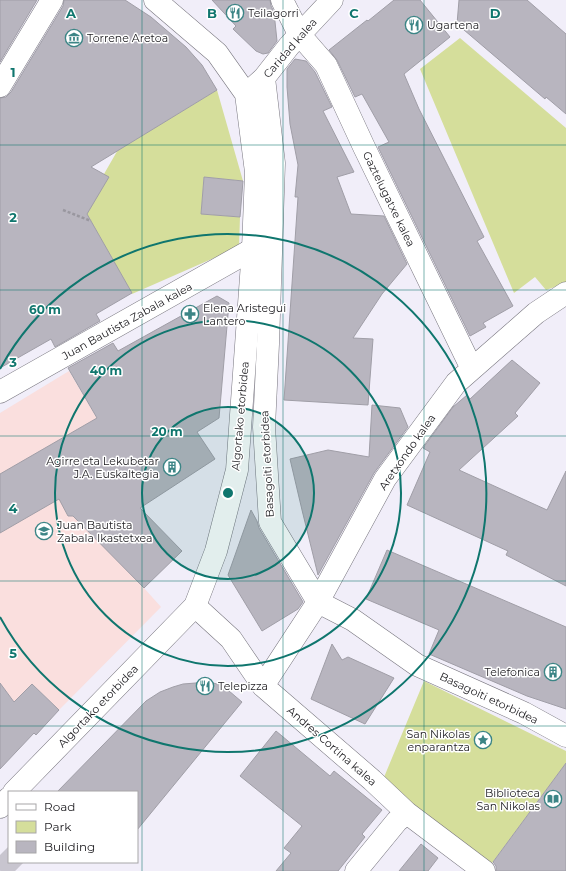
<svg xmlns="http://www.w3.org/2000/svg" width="566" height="871" font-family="Montserrat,sans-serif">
  <rect width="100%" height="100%" fill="#f1eef9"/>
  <path fill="#fadfde" d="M69,371L112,444L66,512L68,516H73L104,546L144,588L161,607L59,710L32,684L14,702L0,683V413Z"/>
  <path fill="#d5de9b" d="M460,38L566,128V283L546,290L535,277L514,293L420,69Z
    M217,90L243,181L204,177L201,214L240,217L239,247L132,294L85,211L104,174L123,141L128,144Z
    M424,681L566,751V763L492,863L382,782Z"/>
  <path fill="#b8b5bf" stroke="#a09ea7" d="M0,0H37L0,62Z
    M64,0H125L151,17L186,47L202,65L217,90L91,167L109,177L87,214L132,293L96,314L100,321L55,347L51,339L0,368V98L6,97L11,92L63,6Z
    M212,0H270L271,6L274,12L277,41L268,53L263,54L256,51L233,29L236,26Z
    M394,0H420L450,37L404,74L419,109L484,237L477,241L513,306L483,323L486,327L470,336L378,147L389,142L362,94L355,97L337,60L329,50L367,20L368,21Z
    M459,0H527L566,34V114L546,97L545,99L457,24Z
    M295,59L306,61L315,72L332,107L323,111L354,172L337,177L351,214L384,216L407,264L382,294L353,338L373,339L368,405L284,400L298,197H295L298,165L290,124L287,87V69Z
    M204,177L243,181L240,217L201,214Z
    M217,296L229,303L219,418L197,432L215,459L140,508L182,551L144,588L73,516H68L59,499L0,533V474L97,418L68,368L113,343L118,351Z
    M512,360L540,383L515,413L518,416L459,470L547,510L566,471V586L506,555L508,551L407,505L430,452L423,448L453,407L467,395L470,399Z
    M372,405L400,408L408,427L374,473L318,575L302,510L290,459L328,450L369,457Z
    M251,510L257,521L259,528L303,602L298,609L262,631L228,575Z
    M387,550L566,627V709L527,696L429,654L439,630L366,599Z
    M332,644L342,660L348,657L394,678L365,724L311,699Z
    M208,682L222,685L242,702L137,830V792H57L146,701L160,692L173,687L183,684Z
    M0,683L14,702L32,684L59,710L36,735L34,733L0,769Z
    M276,731L330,776L334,771L382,810L362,834L365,837L338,871H276L291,853L284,848L302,826L240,776Z
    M566,763V871H496V866L493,862Z
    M421,844L438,858L428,871H399Z"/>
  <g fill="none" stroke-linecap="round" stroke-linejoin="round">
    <path stroke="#c8c5cf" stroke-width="22" stroke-dasharray="22 11" stroke-linecap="butt" d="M0,855L16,871"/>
    <defs>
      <path id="street" d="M282,0L299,34L326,65L364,147L472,369
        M264,78L274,163L268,344L264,427L270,522L318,602L353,620L417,665L524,713L566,736
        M0,86L52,0
        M253,88L264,78L289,46L332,0
        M0,392L253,249
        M195,606L231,639L263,686L372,780L407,813L484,871
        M263,686L318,602L385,479L456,383L536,313L566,293
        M356,871L397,821L407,813"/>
      <path id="secondary" d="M14,792L195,606L216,551L237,470L253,249L256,172L246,94L217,53L155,0
        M0,807L9,798"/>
    </defs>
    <use href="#street" stroke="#77757e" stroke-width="23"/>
    <use href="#secondary" stroke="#77757e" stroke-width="23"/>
    <path stroke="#99979f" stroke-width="2.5" stroke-dasharray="3 2" stroke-linecap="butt" d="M63,210L91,221"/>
    <use href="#street" stroke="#fff" stroke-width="22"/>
    <use href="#secondary" stroke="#fff" stroke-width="22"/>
  </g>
  <path fill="none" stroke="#0f766e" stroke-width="1" stroke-opacity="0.55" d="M142,0V871M283,0V871M424,0V871M0,145H566M0,290H566M0,436H566M0,581H566M0,726H566"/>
  <circle cx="228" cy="493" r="86" fill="#0f766e" fill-opacity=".12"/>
  <g fill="none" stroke="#0f766e" stroke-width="2">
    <circle cx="228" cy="493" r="86"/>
    <circle cx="228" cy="493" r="173"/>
    <path d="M0 369A259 259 0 1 1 0 617"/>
  </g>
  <defs>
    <symbol id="restaurant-ring" viewBox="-11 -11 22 22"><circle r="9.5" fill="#fff" stroke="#3c8586" stroke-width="1.5"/><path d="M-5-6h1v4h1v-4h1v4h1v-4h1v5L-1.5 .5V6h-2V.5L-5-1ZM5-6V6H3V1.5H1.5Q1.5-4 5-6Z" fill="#3c8586"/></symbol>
    <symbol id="museum-ring" viewBox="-11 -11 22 22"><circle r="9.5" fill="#fff" stroke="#3c8586" stroke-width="1.5"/><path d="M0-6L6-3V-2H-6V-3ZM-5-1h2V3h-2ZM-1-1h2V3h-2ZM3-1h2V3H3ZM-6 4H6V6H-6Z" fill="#3c8586"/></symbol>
    <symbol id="pharmacy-ring" viewBox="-11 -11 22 22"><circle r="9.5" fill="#fff" stroke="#3c8586" stroke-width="1.5"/><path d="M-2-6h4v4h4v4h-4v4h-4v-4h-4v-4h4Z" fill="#3c8586"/></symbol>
    <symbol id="building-ring" viewBox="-11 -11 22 22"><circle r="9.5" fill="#fff" stroke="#3c8586" stroke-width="1.5"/><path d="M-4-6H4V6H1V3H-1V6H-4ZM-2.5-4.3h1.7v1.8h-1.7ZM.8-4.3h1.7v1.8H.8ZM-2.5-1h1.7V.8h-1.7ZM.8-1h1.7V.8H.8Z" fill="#3c8586"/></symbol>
    <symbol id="school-ring" viewBox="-11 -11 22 22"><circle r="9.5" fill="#fff" stroke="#3c8586" stroke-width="1.5"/><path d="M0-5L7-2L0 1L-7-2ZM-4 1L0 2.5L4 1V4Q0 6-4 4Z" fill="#3c8586"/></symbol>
    <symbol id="sight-ring" viewBox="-11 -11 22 22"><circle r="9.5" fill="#fff" stroke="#3c8586" stroke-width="1.5"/><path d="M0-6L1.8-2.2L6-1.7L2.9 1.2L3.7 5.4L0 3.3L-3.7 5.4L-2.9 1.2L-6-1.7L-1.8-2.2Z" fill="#3c8586"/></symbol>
    <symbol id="library-ring" viewBox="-11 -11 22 22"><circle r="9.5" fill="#fff" stroke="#3c8586" stroke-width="1.5"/><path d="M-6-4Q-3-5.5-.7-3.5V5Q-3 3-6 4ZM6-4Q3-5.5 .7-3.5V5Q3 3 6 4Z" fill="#3c8586"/></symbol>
  </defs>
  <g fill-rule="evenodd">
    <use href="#restaurant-ring" x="225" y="3" width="20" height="20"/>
    <use href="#restaurant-ring" x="404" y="15" width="20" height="20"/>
    <use href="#museum-ring" x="64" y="28" width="20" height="20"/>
    <use href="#pharmacy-ring" x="180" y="304" width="20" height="20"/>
    <use href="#building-ring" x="162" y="457" width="20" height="20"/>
    <use href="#school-ring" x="34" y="521" width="20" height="20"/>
    <use href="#building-ring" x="543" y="662" width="20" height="20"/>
    <use href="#restaurant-ring" x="195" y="676" width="20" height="20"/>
    <use href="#sight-ring" x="473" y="730" width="20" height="20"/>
    <use href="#library-ring" x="543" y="789" width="20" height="20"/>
  </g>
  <g text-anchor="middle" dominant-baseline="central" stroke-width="3" stroke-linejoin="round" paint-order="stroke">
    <g font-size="11" fill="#222125" stroke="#fff" text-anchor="start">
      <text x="248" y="13">Teilagorri</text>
      <text x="427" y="25">Ugartena</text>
      <text x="87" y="38">Torrene Aretoa</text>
      <text x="203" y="308">Elena Aristegui<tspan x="203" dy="13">Lantero</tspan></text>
      <text x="159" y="461" text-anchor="end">Agirre eta Lekubetar<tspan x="159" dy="13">J.A. Euskaltegia</tspan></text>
      <text x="57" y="525">Juan Bautista<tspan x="57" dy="13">Zabala Ikastetxea</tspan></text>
      <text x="540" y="672" text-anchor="end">Telefonica</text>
      <text x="218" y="686">Telepizza</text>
      <text x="470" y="734" text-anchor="end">San Nikolas<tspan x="470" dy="13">enparantza</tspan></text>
      <text x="540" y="793" text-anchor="end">Biblioteca<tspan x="540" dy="13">San Nikolas</tspan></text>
    </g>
    <g font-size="11" fill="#222125" stroke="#fff">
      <text transform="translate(290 48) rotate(-49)">Caridad kalea</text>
      <text transform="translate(389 199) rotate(64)">Gaztelugatxe kalea</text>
      <text transform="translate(127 321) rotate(-29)">Juan Bautista Zabala kalea</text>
      <text transform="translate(240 416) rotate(-85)">Algortako etorbidea</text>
      <text transform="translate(407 452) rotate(-55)">Aretxondo kalea</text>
      <text transform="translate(267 464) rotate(-93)">Basagoiti etorbidea</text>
      <text transform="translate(489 698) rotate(25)">Basagoiti etorbidea</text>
      <text transform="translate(98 706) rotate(-46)">Algortako etorbidea</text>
      <text transform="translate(332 746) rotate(41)">Andres Cortina kalea</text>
    </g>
  </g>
  <g font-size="13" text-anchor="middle" font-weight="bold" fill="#0f766e" stroke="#fff" stroke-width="3" stroke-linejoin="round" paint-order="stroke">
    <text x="71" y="18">A</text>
    <text x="212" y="18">B</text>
    <text x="354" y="18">C</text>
    <text x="495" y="18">D</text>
    <text x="13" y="77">1</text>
    <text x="13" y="222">2</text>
    <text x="13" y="367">3</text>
    <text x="13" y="513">4</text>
    <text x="13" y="658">5</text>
  </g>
  <circle cx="228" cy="493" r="6" fill="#0f766e" stroke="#fff" stroke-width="2"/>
  <g font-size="12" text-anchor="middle" font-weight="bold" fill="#0f766e" stroke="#fff" stroke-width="3" stroke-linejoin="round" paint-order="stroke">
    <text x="45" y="314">60 m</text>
    <text x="106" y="375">40 m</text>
    <text x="167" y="436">20 m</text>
  </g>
  <rect x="8" y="791" width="130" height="72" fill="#ffffff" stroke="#a7a6a8"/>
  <rect x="16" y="804" width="20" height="6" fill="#ffffff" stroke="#a7a6a8"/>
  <text x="44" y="811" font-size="12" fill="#222125">Road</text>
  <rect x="16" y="821" width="20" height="12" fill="#d5de9b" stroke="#a7a6a8"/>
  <text x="44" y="831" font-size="12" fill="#222125">Park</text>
  <rect x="16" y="841" width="20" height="12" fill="#b8b5bf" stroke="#a7a6a8"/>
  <text x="44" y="851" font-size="12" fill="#222125">Building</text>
</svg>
